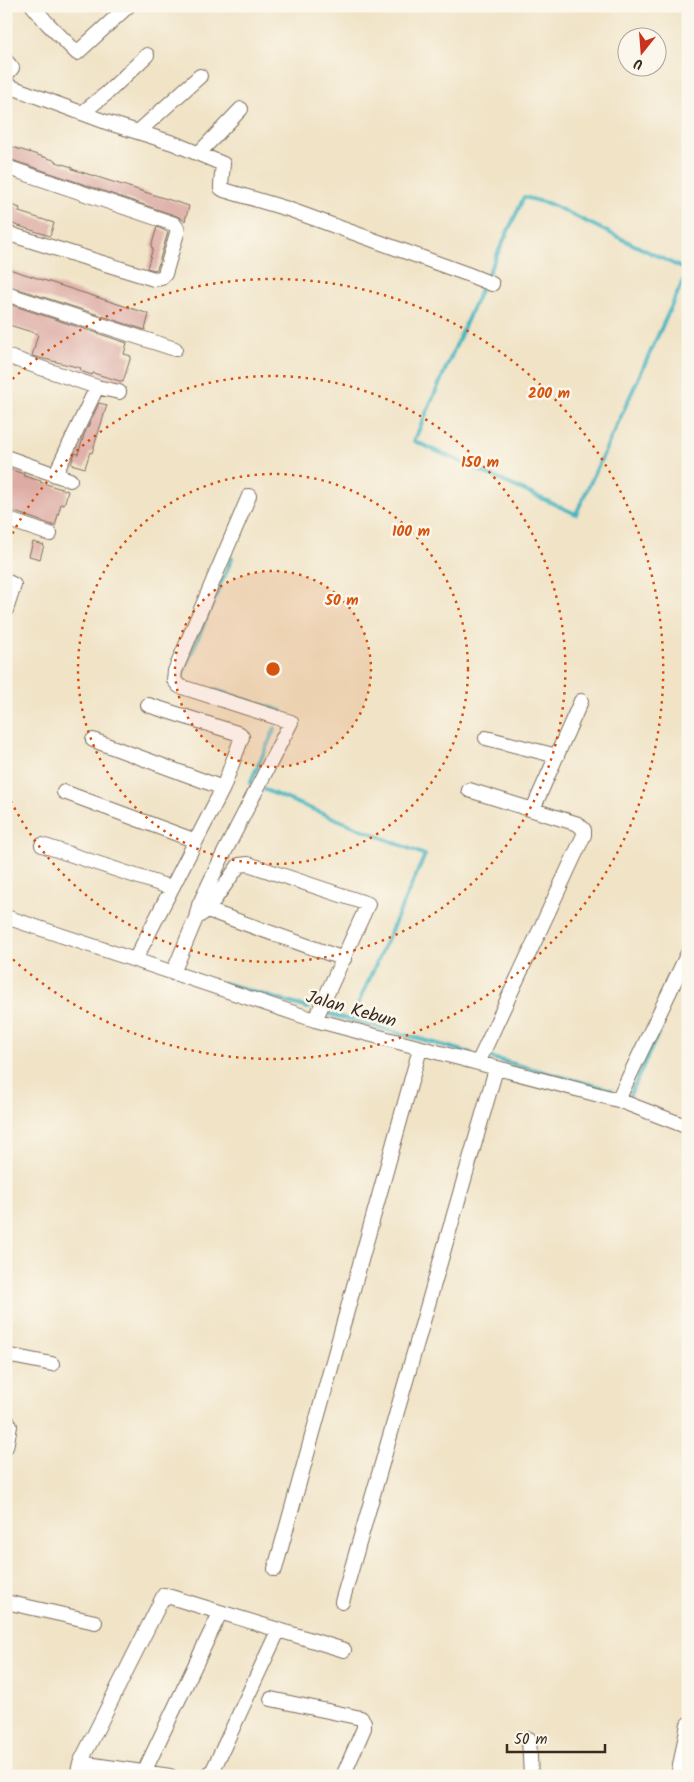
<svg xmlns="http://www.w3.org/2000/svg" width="694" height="1782" font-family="Kalam,sans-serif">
  <rect width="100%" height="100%" fill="#fbf7ec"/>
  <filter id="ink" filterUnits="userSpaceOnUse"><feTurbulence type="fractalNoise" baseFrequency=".02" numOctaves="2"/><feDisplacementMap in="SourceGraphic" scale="10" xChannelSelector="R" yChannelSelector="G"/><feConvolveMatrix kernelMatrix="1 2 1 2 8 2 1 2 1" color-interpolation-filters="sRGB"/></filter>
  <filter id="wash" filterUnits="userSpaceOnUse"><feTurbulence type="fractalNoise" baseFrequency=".0096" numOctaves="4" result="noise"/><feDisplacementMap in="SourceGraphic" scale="20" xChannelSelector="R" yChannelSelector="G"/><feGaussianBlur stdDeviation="1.12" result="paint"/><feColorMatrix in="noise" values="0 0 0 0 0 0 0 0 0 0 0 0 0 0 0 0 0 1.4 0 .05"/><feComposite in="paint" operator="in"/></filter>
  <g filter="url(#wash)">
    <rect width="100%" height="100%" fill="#f0e3c6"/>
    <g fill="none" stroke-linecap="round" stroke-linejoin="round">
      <path stroke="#47b5c0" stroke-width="4" d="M486,278L524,197L550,204L688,271
        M483,284L414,441L576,514L688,270
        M182,680H180L232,558
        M215,690L282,711
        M250,783L275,728
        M265,790L425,855L351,1020
        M224,983L308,1008
        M329,1014L471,1053
        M492,1058L611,1090
        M629,1097L661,1027"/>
    </g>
    <g id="blocks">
      <path fill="#ddaba4" d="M9,146L57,161L56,162L72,167V169L189,206L185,221L177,216L6,158Z
        M9,204L20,208L19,212L54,223L50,236L6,222V212Z
        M157,227L168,232L157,269L155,270L147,268L153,248L151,247Z
        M6,268L149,314L145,330L6,285Z
        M6,303L127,343L124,354L131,356L123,382L93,373L92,375L80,371L81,368L32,356L38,334L6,324Z
        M99,403L107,405L92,453L90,452L85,468L71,464L75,453L78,454L84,435Z
        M6,468L24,474V476L41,481L40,482L68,491L64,505L61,504L55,526L6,509Z
        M33,542L44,545L40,559L29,556Z"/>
    </g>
  </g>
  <g filter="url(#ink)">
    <use href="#blocks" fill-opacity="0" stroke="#7a6b59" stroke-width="1"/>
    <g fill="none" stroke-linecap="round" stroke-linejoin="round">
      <defs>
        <path id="minor" d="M33,6L47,23L77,53L128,6
          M6,61L12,68L6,75
          M6,85L106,122L173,143L223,164L221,185V188L224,190L288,209L467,274L492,284
          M82,113L106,94L147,55
          M138,132L200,76
          M199,153L241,109
          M6,167L174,224L177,228V233L165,274L161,278L154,279L6,233
          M6,294L175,349
          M6,356L97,387
          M6,457L70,480
          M55,475L97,387L119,392
          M6,519L50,534
          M6,581L14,585L6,610
          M486,738L557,756
          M93,740L223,788
          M469,790L578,824L584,830V835L478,1063
          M64,792L196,841
          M533,809L581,701
          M42,845L172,888
          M207,910L344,959
          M6,917L315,1020L618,1100L688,1127
          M196,918L199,905L222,857L291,722L179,686L174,680L175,671L249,496
          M135,960L223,788L242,737L240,734L148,705
          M173,973L196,918L207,910L239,865L248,864L368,904L315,1020
          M618,1100L688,953
          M6,1355L52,1364
          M6,1419L10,1426L6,1447
          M275,1569L420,1049
          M6,1602L95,1622
          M342,1602L496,1069
          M271,1699L361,1718L364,1722V1728L343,1776
          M529,1739L531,1776
          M80,1763L170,1776
          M144,1772L220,1613
          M77,1776L80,1763L164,1595L344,1650
          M205,1776L213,1770L278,1631
          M678,1776L688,1724"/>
      </defs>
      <use href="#minor" stroke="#7a6b59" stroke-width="16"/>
      <use href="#minor" stroke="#fff" stroke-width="14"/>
    </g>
  </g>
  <circle cx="273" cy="669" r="98" fill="#d7540e" fill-opacity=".12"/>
  <g fill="none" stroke="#d7540e" stroke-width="2.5" stroke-dasharray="2.5 5">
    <circle cx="273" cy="669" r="98"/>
    <circle cx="273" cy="669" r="195"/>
    <path d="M6 547A293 293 0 1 1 6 791"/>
    <path d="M7 384A390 390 0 1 1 7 954"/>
  </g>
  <g text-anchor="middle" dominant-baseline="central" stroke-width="5" stroke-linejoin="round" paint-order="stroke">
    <g font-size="18" fill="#3b2a1e" stroke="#fbf7ec">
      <text transform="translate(351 1010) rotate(16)">Jalan Kebun</text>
    </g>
  </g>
  <circle cx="273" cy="669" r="8" fill="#d7540e" stroke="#fbf7ec" stroke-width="2.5"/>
  <g font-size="15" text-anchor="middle" font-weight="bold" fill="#d7540e" stroke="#fbf7ec" stroke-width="5" stroke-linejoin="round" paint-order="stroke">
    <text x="549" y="398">200 m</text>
    <text x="480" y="467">150 m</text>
    <text x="411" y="536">100 m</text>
    <text x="342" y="605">50 m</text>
  </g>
  <rect width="694" height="1782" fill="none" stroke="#fbf7ec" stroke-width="25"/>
  <g transform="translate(642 52) rotate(197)"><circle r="24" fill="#fbf7ec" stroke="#aea59a"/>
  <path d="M0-4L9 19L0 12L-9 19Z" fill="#c8321e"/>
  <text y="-8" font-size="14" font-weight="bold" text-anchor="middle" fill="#3b2a1e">U</text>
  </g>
  <path d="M507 1744v8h98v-8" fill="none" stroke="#3b2a1e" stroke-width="2.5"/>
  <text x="514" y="1744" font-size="15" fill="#3b2a1e" stroke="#fbf7ec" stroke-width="4" paint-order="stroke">50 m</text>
</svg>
